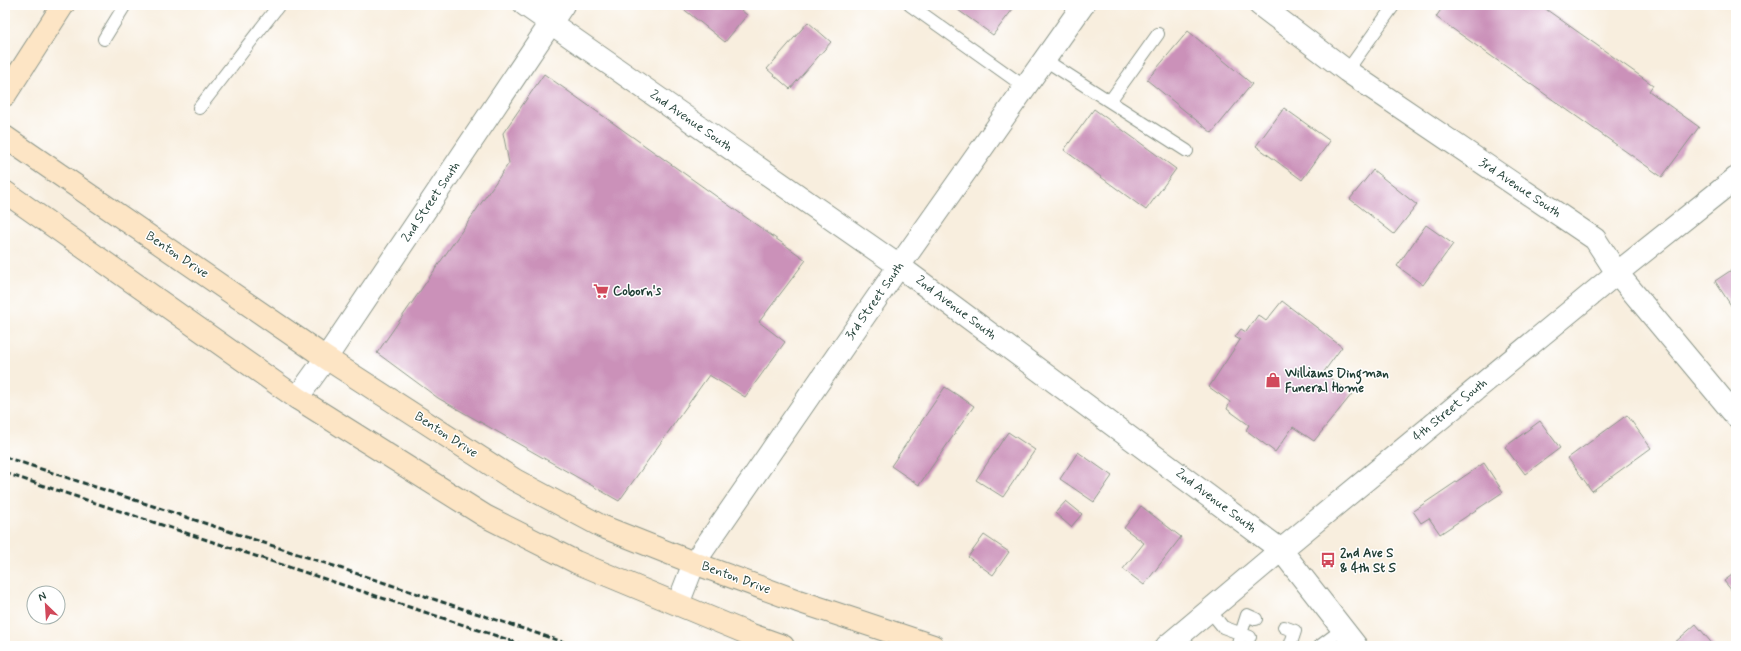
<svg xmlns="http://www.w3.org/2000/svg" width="1741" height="651" font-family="Mynerve,sans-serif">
  <rect width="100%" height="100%" fill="#fff"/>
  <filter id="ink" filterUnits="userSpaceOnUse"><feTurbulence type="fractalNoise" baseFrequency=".025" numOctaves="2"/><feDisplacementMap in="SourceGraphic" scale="8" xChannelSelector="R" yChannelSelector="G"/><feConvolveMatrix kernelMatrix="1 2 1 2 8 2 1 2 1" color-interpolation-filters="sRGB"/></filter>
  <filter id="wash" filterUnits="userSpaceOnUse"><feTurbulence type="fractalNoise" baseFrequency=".012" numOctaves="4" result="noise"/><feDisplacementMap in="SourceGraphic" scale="16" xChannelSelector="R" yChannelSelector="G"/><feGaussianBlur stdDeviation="0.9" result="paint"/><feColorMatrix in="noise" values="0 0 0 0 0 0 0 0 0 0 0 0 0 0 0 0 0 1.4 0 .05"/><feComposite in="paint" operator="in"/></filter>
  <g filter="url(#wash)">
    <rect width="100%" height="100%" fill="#f8eede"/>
    <g id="blocks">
      <path fill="#cb91b9" d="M682,5H735L747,15L725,42L681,7Z
        M961,5H1016L993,35L958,10Z
        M1444,5H1540L1653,85L1649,91L1699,127L1662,177L1436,17Z
        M808,22L831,42L790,89L767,69Z
        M1188,31L1252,84L1212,133L1147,80Z
        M544,74L806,260L759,322L785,342L745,397L709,375L619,501L438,398L377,353L509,163L503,133Z
        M1284,108L1330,141L1302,180L1256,146Z
        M1094,109L1176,169L1146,210L1064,150Z
        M1373,170L1417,205L1394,234L1350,199Z
        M1426,225L1453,244L1423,285L1397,266Z
        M1736,267V313L1715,281Z
        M1282,301L1342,347L1323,373L1352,394L1314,441L1293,427L1275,452L1246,430L1249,425L1227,409L1230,402L1209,387L1240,340L1235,337L1241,329L1246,332L1258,315L1266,321Z
        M945,387L974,406L919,485L891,466Z
        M1627,415L1651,448L1592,491L1568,458Z
        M1540,421L1560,448L1525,474L1505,447Z
        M1008,432L1035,450L1003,497L976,480Z
        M1078,452L1112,476L1094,502L1060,479Z
        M1484,463L1503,492L1440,534L1429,518L1421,523L1413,511Z
        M1066,501L1082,514L1071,527L1055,513Z
        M1141,506L1181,537L1144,585L1123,569L1144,543L1124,528Z
        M984,535L1009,552L993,575L968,557Z
        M1736,572V596L1724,581Z
        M1696,624L1714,646H1674L1673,644Z"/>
    </g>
  </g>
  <g filter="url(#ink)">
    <use href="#blocks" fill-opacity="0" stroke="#8c9689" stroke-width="1"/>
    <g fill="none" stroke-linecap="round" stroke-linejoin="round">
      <defs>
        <path id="lane" d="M910,5L1025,87
          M104,39L125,5
          M1045,60L1187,151
          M1347,71L1394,5
          M1110,101L1158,34
          M199,108L279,5
          M1210,611L1223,627L1250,637
          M1284,627L1295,631L1290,646
          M1237,646L1247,615L1256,619
          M1320,646L1343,629"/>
        <path id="street" d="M525,5L899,266L1281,550L1356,646
          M1260,5L1347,71L1595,239L1617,273L1736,416
          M297,398L326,358L563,5
          M678,604L694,563L899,266L1083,5
          M1167,646L1281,550L1617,273L1736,178"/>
        <path id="secondary" d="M5,95L63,5
          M5,137L326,358L515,480L601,526L694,563L798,601L933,646
          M5,192L297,398L485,516L576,562L749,634L783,646"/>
      </defs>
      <use href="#lane" stroke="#8c9689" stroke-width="14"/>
      <use href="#street" stroke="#8c9689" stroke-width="24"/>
      <use href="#secondary" stroke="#8c9689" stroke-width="24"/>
      <use href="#lane" stroke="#fff" stroke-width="12"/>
      <use href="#street" stroke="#fff" stroke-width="22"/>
      <use href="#secondary" stroke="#fde5c5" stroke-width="22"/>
      <path stroke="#1f3d34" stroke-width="3" stroke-dasharray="6 3" stroke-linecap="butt" d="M5,457L575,646
        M5,473L527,646"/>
    </g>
  </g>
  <defs>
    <symbol id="supermarket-bare" viewBox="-9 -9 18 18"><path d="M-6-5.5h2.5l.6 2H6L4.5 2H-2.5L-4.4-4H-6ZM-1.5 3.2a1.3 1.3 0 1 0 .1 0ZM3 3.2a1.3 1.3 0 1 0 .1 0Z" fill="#d1495b" stroke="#fff" stroke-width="2.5" paint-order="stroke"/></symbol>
    <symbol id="shop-bare" viewBox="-9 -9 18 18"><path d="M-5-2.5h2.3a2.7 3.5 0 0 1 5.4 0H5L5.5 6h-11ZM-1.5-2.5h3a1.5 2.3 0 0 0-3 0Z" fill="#d1495b" stroke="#fff" stroke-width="2.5" paint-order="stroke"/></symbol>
    <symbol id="bus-bare" viewBox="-9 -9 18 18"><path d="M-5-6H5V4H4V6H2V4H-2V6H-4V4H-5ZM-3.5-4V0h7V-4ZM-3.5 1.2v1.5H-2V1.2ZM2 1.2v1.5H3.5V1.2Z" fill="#d1495b" stroke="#fff" stroke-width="2.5" paint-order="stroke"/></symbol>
  </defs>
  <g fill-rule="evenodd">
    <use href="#supermarket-bare" x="590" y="280" width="22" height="22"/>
    <use href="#shop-bare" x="1262" y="369" width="22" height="22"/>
    <use href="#bus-bare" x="1317" y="549" width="22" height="22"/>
  </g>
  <g text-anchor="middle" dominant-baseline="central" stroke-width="3" stroke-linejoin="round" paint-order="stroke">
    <g font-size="13" fill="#1f3d34" stroke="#fff">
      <text transform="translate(691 121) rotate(35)">2nd Avenue South</text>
      <text transform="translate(1520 188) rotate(34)">3rd Avenue South</text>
      <text transform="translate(431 202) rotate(-56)">2nd Street South</text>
      <text transform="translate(177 255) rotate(34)">Benton Drive</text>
      <text transform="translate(875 301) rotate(-55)">3rd Street South</text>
      <text transform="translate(956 308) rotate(37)">2nd Avenue South</text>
      <text transform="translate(1450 410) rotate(-39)">4th Street South</text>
      <text transform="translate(446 435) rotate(33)">Benton Drive</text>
      <text transform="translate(1216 501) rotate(37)">2nd Avenue South</text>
      <text transform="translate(736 578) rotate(20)">Benton Drive</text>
    </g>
    <g font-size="13" font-weight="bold" fill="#1f3d34" stroke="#fff" text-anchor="start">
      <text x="613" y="291">Coborn's</text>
      <text x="1285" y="373">Williams Dingman<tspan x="1285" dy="15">Funeral Home</tspan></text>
      <text x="1340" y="553">2nd Ave S<tspan x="1340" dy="15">&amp; 4th St S</tspan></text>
    </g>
  </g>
  <rect width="1741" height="651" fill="none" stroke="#fff" stroke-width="20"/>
  <g transform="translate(46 605) rotate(335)"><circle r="19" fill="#ffffff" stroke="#a5b1ae"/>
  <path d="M0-3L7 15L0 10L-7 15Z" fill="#d1495b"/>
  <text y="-6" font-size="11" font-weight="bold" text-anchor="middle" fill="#1f3d34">N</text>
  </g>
</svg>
